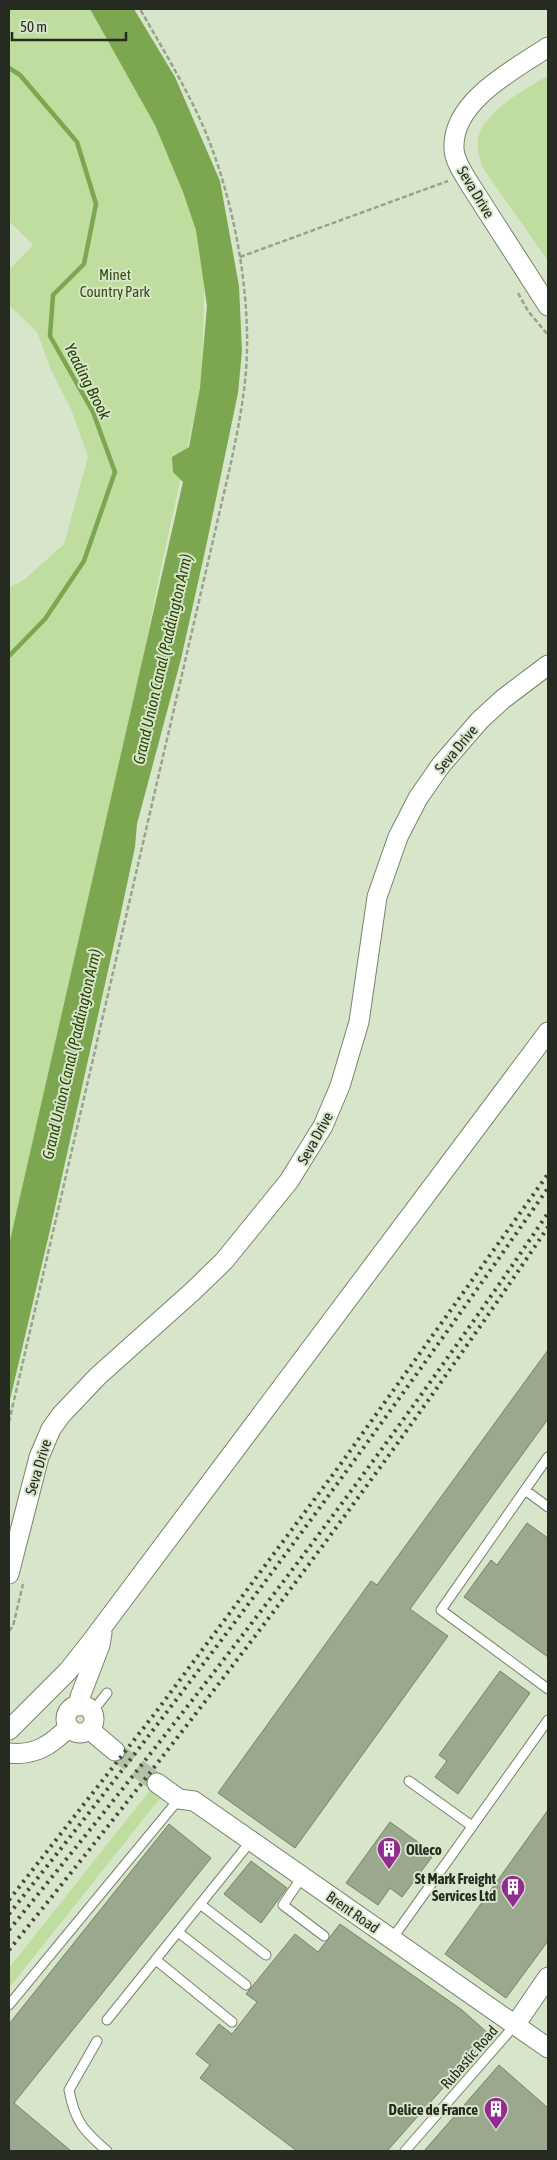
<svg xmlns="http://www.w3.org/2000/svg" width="557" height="2160" font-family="'Asap Condensed',sans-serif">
  <rect width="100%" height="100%" fill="#d7e6ca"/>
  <path fill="#bedd9f" d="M9,9H98L155,108L205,253L202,382L160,572L121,773L9,1250V588L25,579L64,544L88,457L71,409L51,370L37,332L9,305V270L33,245L9,221Z
    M548,76V261L483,168C480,159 477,151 478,141C481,113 526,88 548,76Z
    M151,1789L161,1797L9,1988V1968Z"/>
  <path fill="#7da650" d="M90,9H134L175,77L220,181L239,286L242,351L238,393L207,542L181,659L137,824L135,847L120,917L50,1230L9,1404V1245L183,482L173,472L172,457L189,447L200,388L207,306L196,230L183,192L155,125Z"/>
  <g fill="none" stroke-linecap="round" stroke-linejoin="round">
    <path stroke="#7da650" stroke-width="4.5" d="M9,68L20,75L77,142L96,204L84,264L53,295L50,336L93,412L115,472L84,561L45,619L9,656"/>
  </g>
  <path fill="#9aa98e" stroke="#758369" d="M548,1350V1419L410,1609L448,1636L295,1848L218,1793L371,1581L377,1585Z
    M527,1523L548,1538V1657L464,1597L491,1560L497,1565Z
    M500,1671L530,1693L458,1794L435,1777L447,1761L439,1755Z
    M548,1810V1941L506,1998L445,1954Z
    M390,1822L422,1845L420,1848L432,1857L402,1897L390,1888L378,1905L346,1883Z
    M169,1824L211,1858L14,2103L71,2151H9V2024Z
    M251,1861L287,1888L261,1923L224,1894Z
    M340,1924L462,2010L490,2035L387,2151H297L200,2078L210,2065L196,2054L219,2024L232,2034L257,2002L246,1994L295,1934L318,1952Z
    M499,2065L548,2108V2151H424Z"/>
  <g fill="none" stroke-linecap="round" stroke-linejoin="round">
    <path stroke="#b3c1a8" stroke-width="19" stroke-dasharray="19 9" stroke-linecap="butt" d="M115,1751L157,1783"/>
    <defs>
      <path id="lane" d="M548,1457L441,1610L548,1689
        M525,1490L548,1507
        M92,1712L107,1693
        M409,1781L472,1826
        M302,1877L283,1905L324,1936
        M200,1904L266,1955
        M178,1932L246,1985
        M392,1939L548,1720
        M156,1960L232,2022
        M9,2005L179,1799
        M107,2020L251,1841
        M97,2041L69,2090C75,2122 84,2131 107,2151
        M405,2151L515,2025"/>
      <path id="street" d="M548,47C515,69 452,101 454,148C454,160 463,173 469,183L548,306
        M9,1574L39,1457L51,1429L61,1415L98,1376L192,1292L224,1261L289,1181L323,1126L340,1086L359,1022L377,897L398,837L418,798L441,765L480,720L503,699L548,665
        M66 1719a14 14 0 1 1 28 0a14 14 0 1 1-28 0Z
        M79,1706L80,1697L100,1645L102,1633
        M9,1730L68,1671L91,1642L548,1032
        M90,1730L115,1751
        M9,1753C35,1756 51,1745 69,1727
        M157,1783L179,1799L194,1801L548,2048
        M515,2025L548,1977"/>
    </defs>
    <use href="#lane" stroke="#77856b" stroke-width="11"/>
    <use href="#street" stroke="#77856b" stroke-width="21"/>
    <path stroke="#97a38d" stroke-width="2.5" stroke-dasharray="5 2.5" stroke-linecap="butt" d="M240,257L448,181
      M518,293L528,311L548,335
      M9,1422L230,467C236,439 242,410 245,381C254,300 233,189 198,115C181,79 160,44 140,9
      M9,1631L13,1626L23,1584"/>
    <use href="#lane" stroke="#fff" stroke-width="9"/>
    <use href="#street" stroke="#fff" stroke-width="19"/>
    <path stroke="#434b3d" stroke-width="4" stroke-dasharray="2.5 5" stroke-linecap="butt" d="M9,1900L156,1712L340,1465L548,1174
      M9,1914C197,1679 376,1435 548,1188
      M9,1930C198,1698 380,1461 548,1213
      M9,1950C198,1716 380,1477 548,1227"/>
  </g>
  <defs>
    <symbol id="building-pin" viewBox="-11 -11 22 30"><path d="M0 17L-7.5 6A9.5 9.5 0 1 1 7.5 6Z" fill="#932c91" stroke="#d7e6ca"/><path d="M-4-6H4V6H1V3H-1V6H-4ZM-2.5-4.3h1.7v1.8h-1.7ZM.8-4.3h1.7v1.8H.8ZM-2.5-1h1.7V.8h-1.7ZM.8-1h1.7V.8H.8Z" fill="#fff"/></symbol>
  </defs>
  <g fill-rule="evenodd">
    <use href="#building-pin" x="375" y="1835" width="28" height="38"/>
    <use href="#building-pin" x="499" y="1873" width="28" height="38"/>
    <use href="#building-pin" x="482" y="2095" width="28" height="38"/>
  </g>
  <g text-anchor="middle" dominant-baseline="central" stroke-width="4" stroke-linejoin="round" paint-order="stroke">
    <g font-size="15" fill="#252b20" stroke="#d7e6ca">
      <text transform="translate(476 192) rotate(59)">Seva Drive</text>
      <text transform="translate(456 749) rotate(-50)">Seva Drive</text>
      <text transform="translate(315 1138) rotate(-61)">Seva Drive</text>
      <text transform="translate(38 1467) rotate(-73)">Seva Drive</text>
      <text transform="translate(353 1912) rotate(35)">Brent Road</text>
      <text transform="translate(469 2057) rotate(-49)">Rubastic Road</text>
    </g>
    <g font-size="15" fill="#354f12" stroke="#d7e6ca">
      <text x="115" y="274">Minet<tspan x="115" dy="17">Country Park</tspan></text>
    </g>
    <g font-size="15" font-weight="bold" fill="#252b20" stroke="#d7e6ca" text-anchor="end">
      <text x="406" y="1849" text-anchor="start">Olleco</text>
      <text x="496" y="1878">St Mark Freight<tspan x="496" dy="17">Services Ltd</tspan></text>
      <text x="478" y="2109">Delice de France</text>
    </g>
    <g font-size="16" font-style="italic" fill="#294302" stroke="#d7e6ca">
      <text transform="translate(88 381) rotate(63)">Yeading Brook</text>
      <text transform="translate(162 659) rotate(-77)">Grand Union Canal (Paddington Arm)</text>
      <text transform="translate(71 1054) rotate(-77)">Grand Union Canal (Paddington Arm)</text>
    </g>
  </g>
  <rect width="557" height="2160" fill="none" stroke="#252b20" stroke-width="20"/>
  <path d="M12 32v8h114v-8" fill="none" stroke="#252b20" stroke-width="2.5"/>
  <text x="20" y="32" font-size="15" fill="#252b20" stroke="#d7e6ca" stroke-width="4" paint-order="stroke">50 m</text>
</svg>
